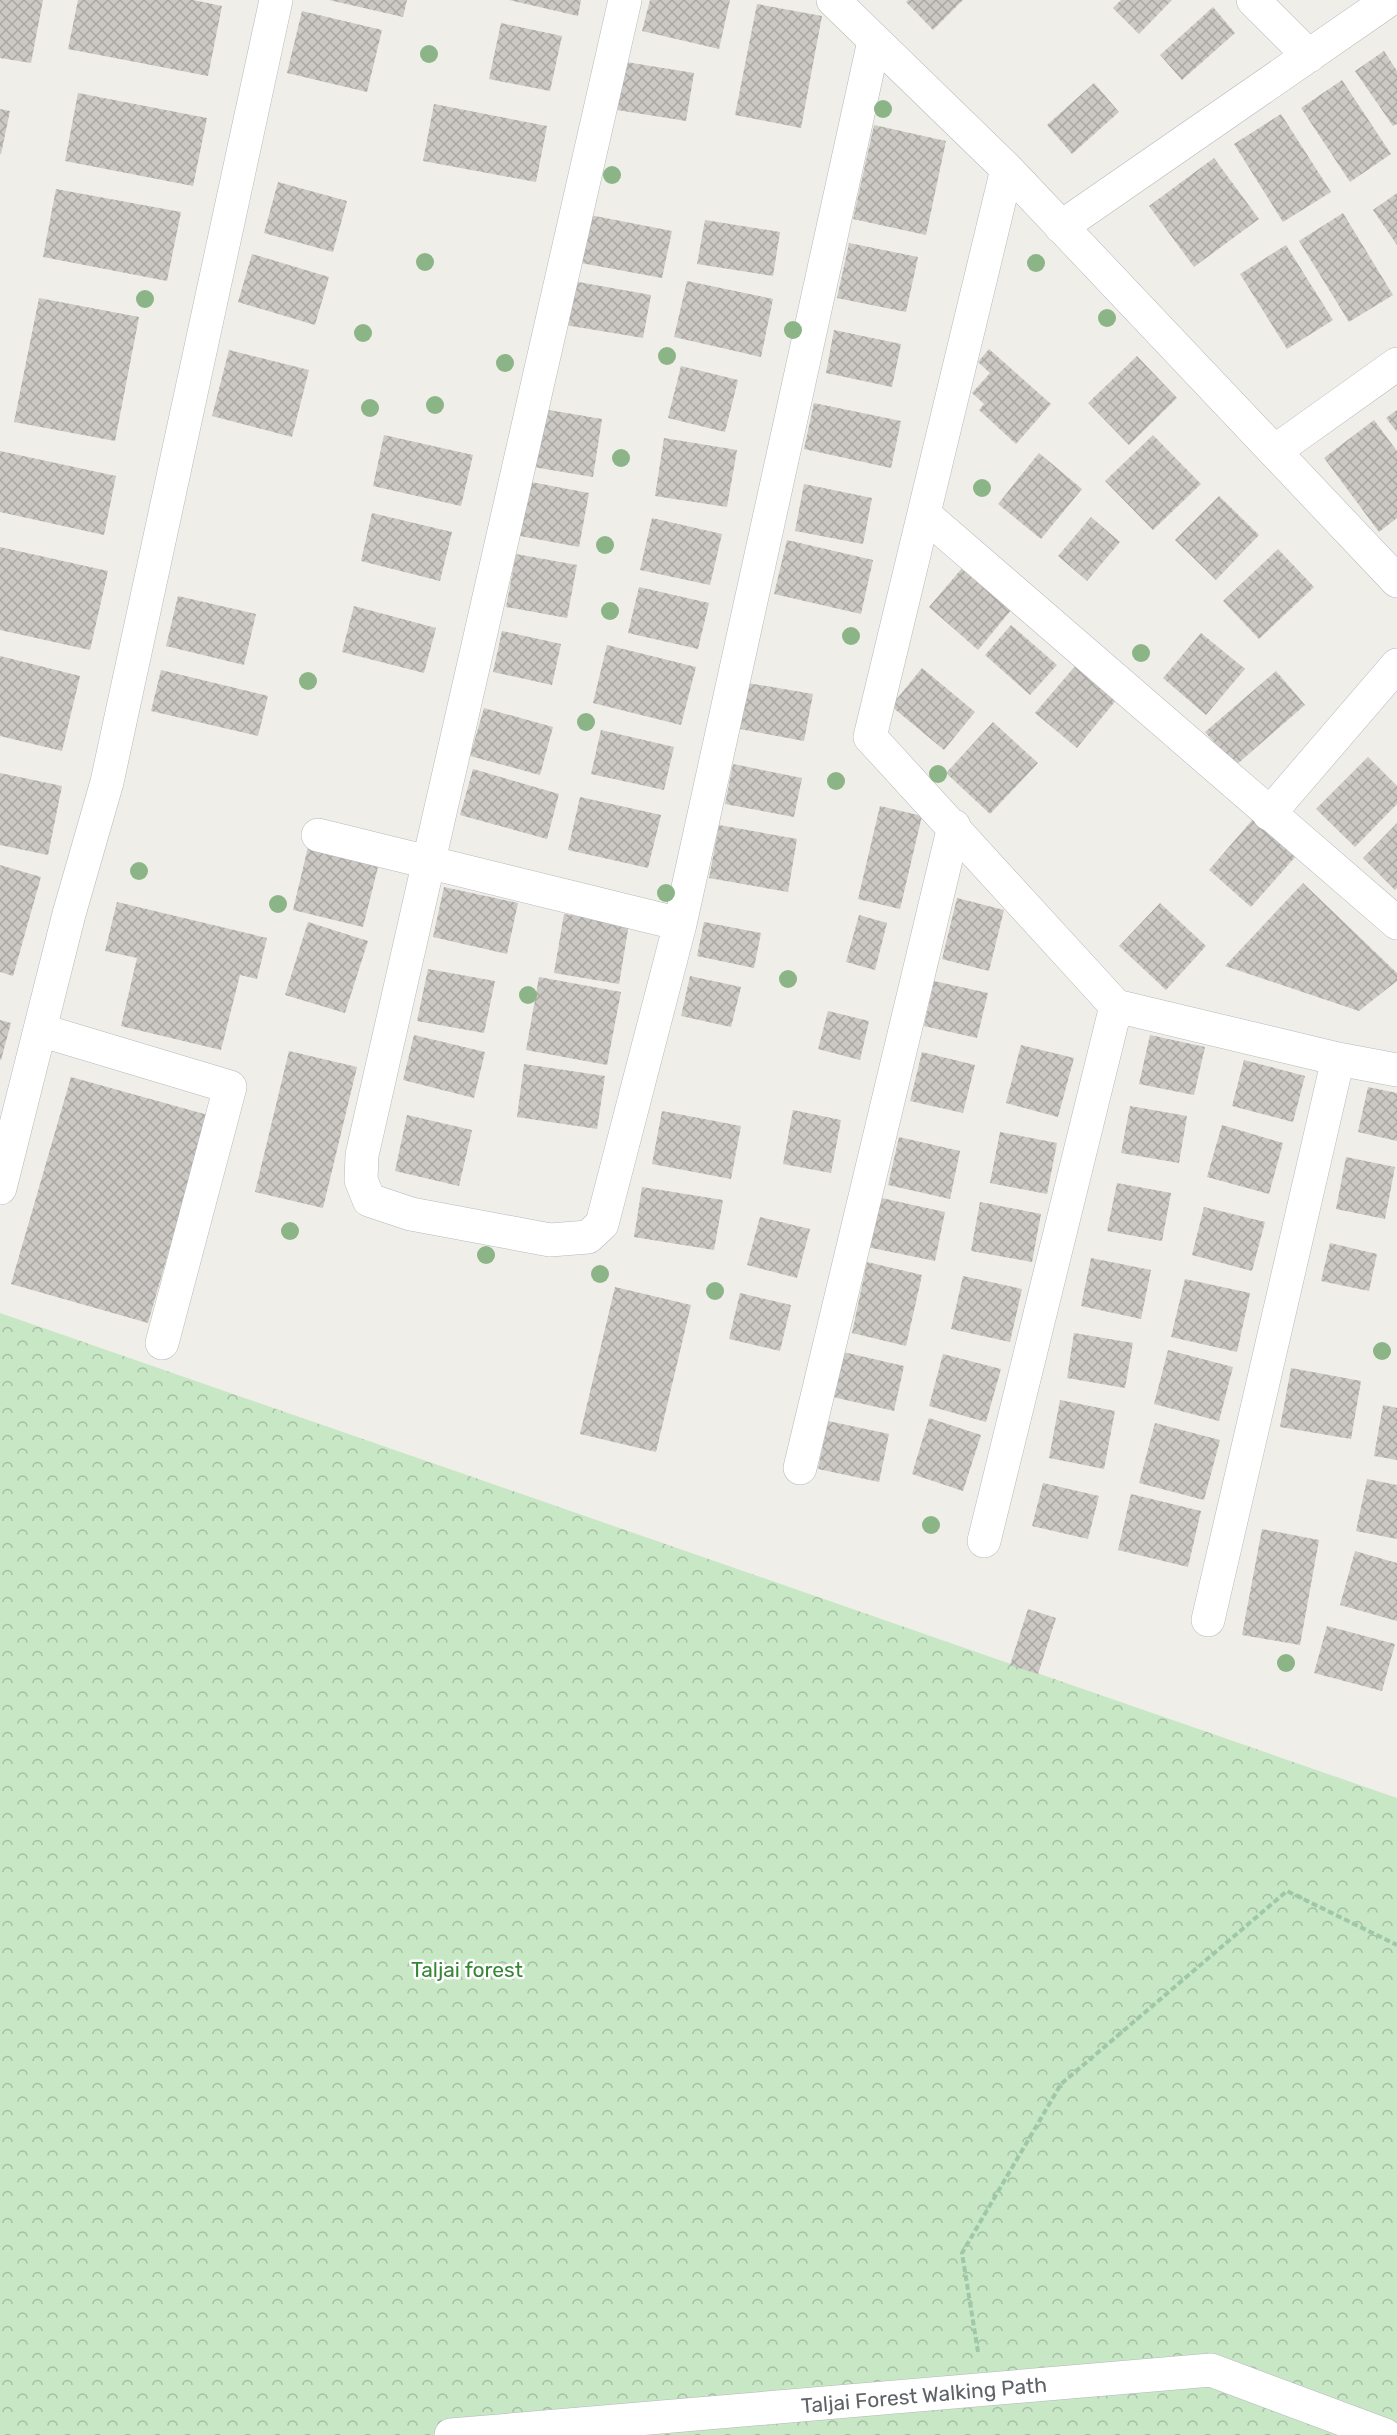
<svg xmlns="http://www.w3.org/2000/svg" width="1397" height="2435" font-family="Rubik,sans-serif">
  <defs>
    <pattern id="forest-crowns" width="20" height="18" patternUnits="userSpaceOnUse" patternTransform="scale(1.5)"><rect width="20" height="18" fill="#c7e7c5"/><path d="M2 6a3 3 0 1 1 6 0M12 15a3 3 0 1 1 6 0" fill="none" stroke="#a5bfa4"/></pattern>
    <pattern id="building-cross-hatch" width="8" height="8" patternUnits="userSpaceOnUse" patternTransform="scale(1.5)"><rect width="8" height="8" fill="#ccc9c4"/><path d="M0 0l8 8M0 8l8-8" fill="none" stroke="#a9a7a3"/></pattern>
  </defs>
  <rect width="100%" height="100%" fill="#f0eee8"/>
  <path fill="url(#forest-crowns)" d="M0,1313L1397,1798V2435H0Z"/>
  <path fill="url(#building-cross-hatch)" d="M0,0H43L31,63L0,58Z
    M78,0H193L222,6L208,76L68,49Z
    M329,0H407L403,17Z
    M509,0H581L578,16Z
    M650,0H730L719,49L642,31Z
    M908,0H963L933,30L906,2Z
    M1121,0H1172L1139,34L1113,8Z
    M757,4L822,16L801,128L735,115Z
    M1213,7L1235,33L1182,80L1160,55Z
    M302,11L382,30L367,92L287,73Z
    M501,23L562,36L550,91L489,79Z
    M1384,51L1397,71V124L1393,126L1355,71Z
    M626,62L694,73L686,121L617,110Z
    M1342,80L1391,154L1350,182L1301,108Z
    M1094,83L1119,112L1072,154L1047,125Z
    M78,93L207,118L193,186L65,161Z
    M434,104L547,126L536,182L423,161Z
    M0,109L10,111L1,154H0Z
    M1281,114L1331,192L1283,222L1234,144Z
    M874,125L946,141L926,235L853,219Z
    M1214,158L1259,219L1194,267L1149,206Z
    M278,182L347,201L333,252L264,233Z
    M56,189L181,212L167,281L43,257Z
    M1397,193V245L1373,210Z
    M1343,213L1393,295L1349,322L1299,241Z
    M590,215L672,231L662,278L581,263Z
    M705,220L780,232L773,276L697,264Z
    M849,243L918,257L906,312L837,298Z
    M1286,245L1333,320L1287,349L1240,274Z
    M252,254L329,277L315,325L238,302Z
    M573,281L651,295L643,338L565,325Z
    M687,281L773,299L761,357L674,337Z
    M39,298L139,317L115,441L14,422Z
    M834,330L901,344L892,387L826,373Z
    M989,349L1051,404L1016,444L979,410L984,404L972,393L990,373L978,362Z
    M229,350L309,370L292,437L212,416Z
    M1137,356L1177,398L1129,445L1088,403Z
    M681,366L738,380L725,432L668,418Z
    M814,403L901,421L891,468L804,449Z
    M543,409L602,419L593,477L533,467Z
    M1397,410V432L1386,418Z
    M1374,420L1397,451V518L1379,532L1324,458Z
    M384,435L473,455L461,506L373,486Z
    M1153,435L1201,484L1153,530L1105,481Z
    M664,438L737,450L727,507L655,496Z
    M0,451L116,476L104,535L0,512Z
    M1039,453L1082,489L1041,539L998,504Z
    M531,482L589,493L579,547L520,536Z
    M804,484L872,498L863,544L795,531Z
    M1219,496L1259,535L1216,580L1175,540Z
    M372,513L452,532L440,581L361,561Z
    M1091,517L1120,542L1087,581L1058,556Z
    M652,518L722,534L710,585L640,570Z
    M787,540L873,560L861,614L774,594Z
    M0,547L108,571L90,650L0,630Z
    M1278,549L1314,587L1259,639L1223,601Z
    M516,554L577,565L567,618L506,607Z
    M963,567L1012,609L978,650L929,607Z
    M639,587L709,603L698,649L628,633Z
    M178,596L256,614L244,665L166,646Z
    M354,606L436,628L424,673L342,652Z
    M1011,625L1057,665L1030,695L985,655Z
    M502,631L561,644L552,685L493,672Z
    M1201,633L1245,669L1206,715L1163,678Z
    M607,645L696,667L681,725L593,703Z
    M0,656L80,676L62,751L0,736Z
    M1076,665L1117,699L1077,748L1035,713Z
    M922,668L975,712L944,750L891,706Z
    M161,670L268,696L258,736L151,711Z
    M1276,671L1305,705L1235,766L1205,732Z
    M748,683L813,694L804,741L740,729Z
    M484,708L553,727L540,775L470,756Z
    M993,722L1038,763L990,814L946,773Z
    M601,730L674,747L664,790L591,774Z
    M1368,757L1397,786V804L1355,847L1316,809Z
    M733,764L802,778L794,817L725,804Z
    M473,769L559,794L547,839L460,815Z
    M0,773L62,786L48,855L0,845Z
    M580,797L661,815L648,868L568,850Z
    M880,806L922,816L900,909L858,899Z
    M1254,818L1296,856L1251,907L1209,870Z
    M1397,823V888L1395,890L1363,858Z
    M719,825L797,839L788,892L709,878Z
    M308,847L379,863L363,927L293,910Z
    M0,865L41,877L13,976L0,972Z
    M1303,883L1397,973V981L1359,1011L1225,966Z
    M444,887L518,903L507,954L433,937Z
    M957,898L1004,910L989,971L942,959Z
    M117,902L267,938L257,979L240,975L221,1050L121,1026L137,958L105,951Z
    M1160,903L1206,946L1166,990L1119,946Z
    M564,914L629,924L619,984L554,973Z
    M859,915L887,923L875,970L846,962Z
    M308,922L368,941L345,1013L285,995Z
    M704,922L761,933L754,968L697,956Z
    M428,969L495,981L484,1033L417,1021Z
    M690,976L741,987L731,1027L681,1016Z
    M539,977L621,992L607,1065L526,1050Z
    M934,981L988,993L977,1038L924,1026Z
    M828,1011L869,1021L860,1060L818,1049Z
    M0,1020L11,1023L1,1060H0Z
    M414,1035L485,1052L474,1098L403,1080Z
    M1150,1035L1205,1047L1194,1095L1139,1084Z
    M1021,1045L1074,1058L1058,1117L1006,1103Z
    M289,1051L357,1067L323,1208L255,1192Z
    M922,1052L975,1065L963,1113L910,1101Z
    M1244,1060L1305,1076L1293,1122L1232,1106Z
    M524,1064L605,1076L597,1129L517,1117Z
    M71,1077L208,1115L148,1323L11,1284Z
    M1368,1087L1397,1093V1141L1358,1132Z
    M1130,1106L1187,1116L1179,1163L1121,1153Z
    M793,1110L841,1120L831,1173L783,1164Z
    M662,1111L741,1126L731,1179L652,1164Z
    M407,1115L472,1130L459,1186L395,1171Z
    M1222,1125L1283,1143L1269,1194L1207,1177Z
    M1000,1132L1057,1143L1047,1194L990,1183Z
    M899,1137L960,1151L950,1199L888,1185Z
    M1346,1157L1395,1167L1385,1219L1336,1209Z
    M1117,1183L1171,1193L1162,1241L1107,1231Z
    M642,1187L723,1200L714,1250L634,1237Z
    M877,1197L945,1212L935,1261L867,1247Z
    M980,1202L1041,1214L1032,1262L971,1251Z
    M1204,1207L1265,1222L1252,1271L1192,1255Z
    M760,1217L810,1229L797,1278L747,1265Z
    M1330,1243L1377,1254L1369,1291L1321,1281Z
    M1091,1258L1151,1270L1141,1319L1081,1306Z
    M867,1262L922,1275L906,1346L852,1333Z
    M963,1276L1022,1289L1010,1342L951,1329Z
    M1185,1279L1250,1293L1237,1352L1171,1337Z
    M615,1287L691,1305L656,1452L580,1434Z
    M740,1293L791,1305L780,1351L729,1339Z
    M1074,1333L1133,1343L1125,1388L1067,1378Z
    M1168,1350L1233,1367L1219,1421L1154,1404Z
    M843,1352L904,1366L894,1411L833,1397Z
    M943,1354L1001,1369L986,1422L929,1406Z
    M1291,1368L1361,1381L1351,1439L1280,1427Z
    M1060,1400L1115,1411L1104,1469L1049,1458Z
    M1383,1405L1397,1408V1460L1374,1456Z
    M929,1418L981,1435L963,1491L912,1474Z
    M828,1421L889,1434L879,1482L818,1469Z
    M1155,1423L1220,1440L1204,1500L1139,1483Z
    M1367,1479L1397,1485V1539L1356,1531Z
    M1043,1483L1099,1496L1088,1539L1032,1526Z
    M1131,1494L1201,1511L1188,1567L1118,1550Z
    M1262,1529L1319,1540L1300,1645L1242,1635Z
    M1355,1551L1397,1563V1621L1340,1605Z
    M1028,1609L1056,1618L1038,1674L1010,1665Z
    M1327,1626L1395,1644L1382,1691L1314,1673Z"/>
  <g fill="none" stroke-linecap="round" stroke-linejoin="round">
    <defs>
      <path id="minor" d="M625,0L362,1155L361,1180L369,1200L411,1214L550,1240L588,1237L602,1224L680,924L874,41
        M833,0L1007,169L1397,581
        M1253,0L1309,56
        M1007,169L870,737L1116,1006L1338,1059L1397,1070
        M1061,227L1389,0
        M1275,451L1397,364
        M924,514L1397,923
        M1269,814L1397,665
        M318,835L680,924
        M40,1030L230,1087L162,1343
        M0,1188L69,914L107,782L276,0
        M800,1468L954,826
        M984,1541L1116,1006
        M1208,1620L1338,1059
        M451,2435L1211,2370L1385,2435"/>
    </defs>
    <use href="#minor" stroke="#b5b8bc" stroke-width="34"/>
    <path stroke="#9fc8a8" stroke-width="4" stroke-dasharray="6 3" stroke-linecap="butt" d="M978,2352L962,2253L1061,2084L1287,1891L1397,1945"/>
    <use href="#minor" stroke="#fff" stroke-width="33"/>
  </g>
  <g fill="#8bb487">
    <circle cx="429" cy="54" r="9"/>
    <circle cx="883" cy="109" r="9"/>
    <circle cx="612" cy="175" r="9"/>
    <circle cx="425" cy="262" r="9"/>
    <circle cx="1036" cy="263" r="9"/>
    <circle cx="145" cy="299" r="9"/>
    <circle cx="1107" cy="318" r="9"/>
    <circle cx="793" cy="330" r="9"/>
    <circle cx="363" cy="333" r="9"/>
    <circle cx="667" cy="356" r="9"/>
    <circle cx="505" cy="363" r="9"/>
    <circle cx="435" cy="405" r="9"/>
    <circle cx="370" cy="408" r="9"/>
    <circle cx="621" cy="458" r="9"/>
    <circle cx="982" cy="488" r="9"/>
    <circle cx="605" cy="545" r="9"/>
    <circle cx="610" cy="611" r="9"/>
    <circle cx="851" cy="636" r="9"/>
    <circle cx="1141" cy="653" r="9"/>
    <circle cx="308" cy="681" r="9"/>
    <circle cx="586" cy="722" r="9"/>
    <circle cx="938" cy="774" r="9"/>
    <circle cx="836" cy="781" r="9"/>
    <circle cx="139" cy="871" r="9"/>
    <circle cx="666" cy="893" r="9"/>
    <circle cx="278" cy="904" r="9"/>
    <circle cx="788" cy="979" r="9"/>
    <circle cx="528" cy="995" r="9"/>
    <circle cx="290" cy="1231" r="9"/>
    <circle cx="486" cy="1255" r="9"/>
    <circle cx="600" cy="1274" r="9"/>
    <circle cx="715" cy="1291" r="9"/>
    <circle cx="1382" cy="1351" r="9"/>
    <circle cx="931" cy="1525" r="9"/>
    <circle cx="1286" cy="1663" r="9"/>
  </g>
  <g text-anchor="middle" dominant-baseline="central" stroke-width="5" stroke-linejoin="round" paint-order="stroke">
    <g font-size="21" fill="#388538" stroke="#fff">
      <text x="467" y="1969">Taljai forest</text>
    </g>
    <g font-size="21" fill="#5f6367" stroke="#fff">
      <text transform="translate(924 2395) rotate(-5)">Taljai Forest Walking Path</text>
    </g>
  </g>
</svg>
